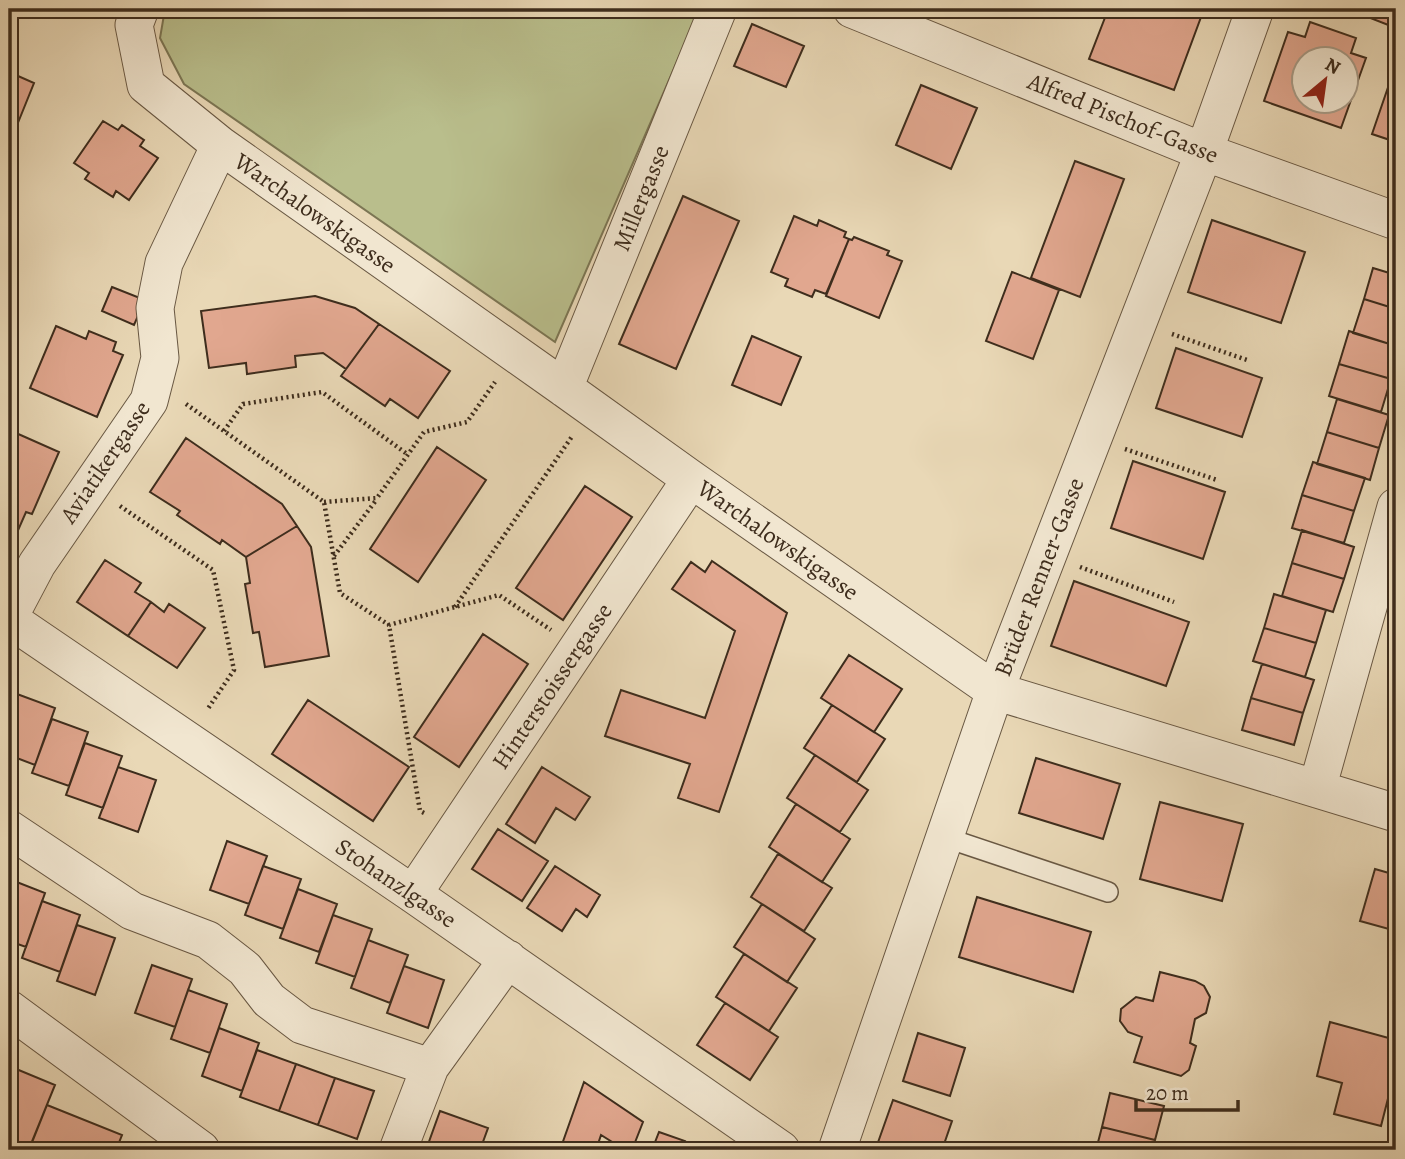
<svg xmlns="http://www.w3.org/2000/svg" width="1405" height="1159" font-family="Alegreya,serif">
  <rect width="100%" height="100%" fill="#e9d8b6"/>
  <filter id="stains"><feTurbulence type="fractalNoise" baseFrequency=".00286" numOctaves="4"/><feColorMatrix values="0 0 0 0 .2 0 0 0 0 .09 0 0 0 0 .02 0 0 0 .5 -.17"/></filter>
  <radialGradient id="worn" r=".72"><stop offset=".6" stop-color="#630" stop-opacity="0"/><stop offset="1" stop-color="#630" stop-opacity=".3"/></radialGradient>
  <path fill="#b9be8c" stroke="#7c7654" stroke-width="2" d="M165,9H700L555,342L184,84L160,38Z"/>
  <path fill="#e1a78f" stroke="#3e2d1d" stroke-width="2" fill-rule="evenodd" d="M1093,9H1204L1174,90L1089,59L1106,15L1092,11Z
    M1362,9H1396V28L1360,14Z
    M1310,22L1356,38L1351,53L1366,58L1341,128L1264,101L1288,32L1305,37ZM1304,60H1346V102H1304Z
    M752,24L804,46L786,87L734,66Z
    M1396,64V142L1372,134Z
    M9,72L34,83L9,145Z
    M921,85L977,108L951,169L896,145Z
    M103,121L118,130L122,125L144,140L140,146L158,158L129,200L116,191L113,197L85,179L89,173L74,163Z
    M1075,161L1124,179L1080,297L1031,278Z
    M683,196L739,221L676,369L619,344Z
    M794,216L817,226L819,220L846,232L844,237L849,239L826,294L815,290L812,297L785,286L788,279L771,272Z
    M1212,220L1305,252L1281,323L1188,292Z
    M854,237L889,251L887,255L902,261L879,318L826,296L849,239L852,240Z
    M1373,268L1396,275V309L1364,299Z
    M1012,272L1059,290L1033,359L986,341Z
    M112,287L145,300L134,325L102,311Z
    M315,296L355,308L379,324L346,369L323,353L295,356L296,367L247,374L246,363L209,368L201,311Z
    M1364,299L1396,309V346L1353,333Z
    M379,324L450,371L418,418L390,399L385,406L341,376Z
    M56,326L86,339L89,331L116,342L113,351L123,355L97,417L30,388Z
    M1349,331L1396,346V362L1391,379L1339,364Z
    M752,336L801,357L781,405L732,385Z
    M1176,348L1262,378L1242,437L1156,408Z
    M1339,364L1391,379L1381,412L1329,396Z
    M1337,399L1389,415L1379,448L1327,432Z
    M1327,432L1379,448L1370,480L1317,464Z
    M16,433L59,452L32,514L26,512L16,535L9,532V450Z
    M186,438L282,504L297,526L246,557L222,540L220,544L177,515L180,511L150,492Z
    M437,447L486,480L418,582L370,549Z
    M1133,461L1225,492L1203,559L1111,528Z
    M1313,462L1365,478L1354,511L1302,495Z
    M585,486L632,517L563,620L516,588Z
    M1302,495L1354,511L1344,543L1292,528Z
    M297,526L311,547L329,656L265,667L259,632L253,633L245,584L250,583L246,557Z
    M1302,530L1354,547L1344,579L1292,563Z
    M105,560L141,583L135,592L151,602L128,636L77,602Z
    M712,561L787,613L719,812L678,798L690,764L605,736L621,690L705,718L735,631L672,589L691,562L705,572Z
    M1292,563L1344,579L1333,612L1282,596Z
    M1074,581L1189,622L1166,686L1051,646Z
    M1274,594L1326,610L1316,643L1264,628Z
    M151,602L164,612L169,604L205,628L177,668L128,636Z
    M1264,628L1316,643L1305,677L1253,661Z
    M483,634L528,664L459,767L414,737Z
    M849,655L902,689L874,732L821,698Z
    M1262,664L1314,680L1303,713L1251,698Z
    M17,694L55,708L35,765L9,755V717Z
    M1251,698L1303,713L1294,745L1242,730Z
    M308,700L409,767L373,821L272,754Z
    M832,705L885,739L857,782L804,748Z
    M52,719L88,732L69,786L32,773Z
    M85,743L122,756L103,808L66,795Z
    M815,755L868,790L840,832L787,798Z
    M1036,758L1120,784L1103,839L1019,813Z
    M118,767L156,780L138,832L99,818Z
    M542,767L590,797L575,820L556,808L535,843L506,824Z
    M1160,802L1243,824L1222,901L1140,879Z
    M796,804L850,839L822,882L769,847Z
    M498,829L548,861L522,901L472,869Z
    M227,841L267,856L249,904L210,890Z
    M778,854L832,888L804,931L751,897Z
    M263,866L301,879L283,929L245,915Z
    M555,866L600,895L587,917L576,909L562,931L527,908Z
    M1375,869L1396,875V931L1360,921Z
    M9,879L45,893L26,947L9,941Z
    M298,889L337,904L319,952L280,938Z
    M977,897L1091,932L1073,992L959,957Z
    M42,901L80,915L60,972L22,958Z
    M762,904L815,939L787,982L734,947Z
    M333,915L372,929L355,977L316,963Z
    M77,925L115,938L95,995L57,981Z
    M368,940L408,955L390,1003L351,988Z
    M744,954L797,988L769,1031L716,997Z
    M152,965L192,979L175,1027L135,1013Z
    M404,966L444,980L428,1028L387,1013Z
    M1160,972L1195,981L1204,986L1210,997L1206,1013L1195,1019L1190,1043L1196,1046L1189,1070L1181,1076L1134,1062L1142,1037L1128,1032L1120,1021L1121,1009L1136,997L1153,1001Z
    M188,990L227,1004L210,1053L171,1039Z
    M725,1003L778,1037L750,1080L697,1045Z
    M1330,1022L1396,1040V1067L1381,1126L1334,1114L1342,1083L1317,1076Z
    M219,1028L259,1043L242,1091L202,1076Z
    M918,1033L965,1048L950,1096L903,1081Z
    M257,1050L296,1064L279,1111L240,1097Z
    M296,1064L335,1078L318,1125L279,1111Z
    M9,1066L55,1085L29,1149L9,1141Z
    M335,1078L374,1091L357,1139L318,1125Z
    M584,1082L643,1122L632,1150H625L601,1135L596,1150H560Z
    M1110,1093L1164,1106L1155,1140L1102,1127Z
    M893,1100L952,1121L942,1150H882L876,1148Z
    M47,1105L122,1135L116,1150H29Z
    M440,1111L488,1128L480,1150H426Z
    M1102,1127L1155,1140L1153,1150H1096Z
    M659,1132L685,1141L682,1150H652Z"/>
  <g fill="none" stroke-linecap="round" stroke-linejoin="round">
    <defs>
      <path id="service" d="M944,837L1108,892"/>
      <path id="minor" d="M852,9L1204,152L1396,221
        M220,145L564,388L691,479L995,691L1396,813
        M564,388L718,9
        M9,617L37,564L149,401L160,358L155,308L164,263L220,145L146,85L134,25L140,9
        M9,619L413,894L781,1150
        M1317,789L1396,507
        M9,829L132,911L208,940L245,969L269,1000L302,1025L430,1067
        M413,894L691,479
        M9,1009L201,1150
        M398,1150L430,1067L508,959
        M837,1150L995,691L1204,152L1255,9"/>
    </defs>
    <use href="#service" stroke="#695843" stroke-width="22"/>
    <use href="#minor" stroke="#695843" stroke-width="39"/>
    <path stroke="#3e2d1d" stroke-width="4.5" stroke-dasharray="2 3.5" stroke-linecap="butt" d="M1172,334L1247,360
      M186,404L324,502L340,593L389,625
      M224,431L243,404L322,392L407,454
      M1125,449L1217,480
      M324,502L377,498L424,432L467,422L495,382
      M120,506L213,570L234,670L207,710
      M334,556L377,499
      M1080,567L1174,602
      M455,607L573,435
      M424,813L420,811L389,625L499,595L551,630"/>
    <use href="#service" stroke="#f1e6d0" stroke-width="19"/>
    <use href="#minor" stroke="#f1e6d0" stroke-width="37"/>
  </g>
  <g text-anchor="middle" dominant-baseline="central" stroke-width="5" stroke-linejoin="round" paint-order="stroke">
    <g font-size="24" fill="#3e2d1d" stroke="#f1e6d0">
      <text transform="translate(1123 118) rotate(22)">Alfred Pischof-Gasse</text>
      <text transform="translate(641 198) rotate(-68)">Millergasse</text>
      <text transform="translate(315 213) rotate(35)">Warchalowskigasse</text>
      <text transform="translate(105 462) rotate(-56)">Aviatikergasse</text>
      <text transform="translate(778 540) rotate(35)">Warchalowskigasse</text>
      <text transform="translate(1039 577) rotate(-69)">Brüder Renner-Gasse</text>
      <text transform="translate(552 686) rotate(-56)">Hinterstoissergasse</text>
      <text transform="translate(396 883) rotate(34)">Stohanzlgasse</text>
    </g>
  </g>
  <rect width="1405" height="1159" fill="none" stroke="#e9d8b6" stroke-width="35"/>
  <rect x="10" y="10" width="1384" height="1138" fill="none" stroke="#3e2d1d" stroke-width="3.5"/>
  <rect x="18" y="18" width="1370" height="1124" fill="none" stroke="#3e2d1d" stroke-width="2"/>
  <g transform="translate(1325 80) rotate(29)"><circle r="33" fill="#f1e6d0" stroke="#a99c88" stroke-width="2"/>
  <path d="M0-5L12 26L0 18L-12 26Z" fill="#8f2418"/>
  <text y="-10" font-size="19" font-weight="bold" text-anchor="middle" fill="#3e2d1d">N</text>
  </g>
  <path d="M1136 1100v10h102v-10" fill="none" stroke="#3e2d1d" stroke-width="3.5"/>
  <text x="1146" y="1100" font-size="21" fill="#3e2d1d" stroke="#f1e6d0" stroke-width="5" paint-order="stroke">20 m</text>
  <rect width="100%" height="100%" filter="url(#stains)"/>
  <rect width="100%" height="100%" fill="url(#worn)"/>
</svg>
